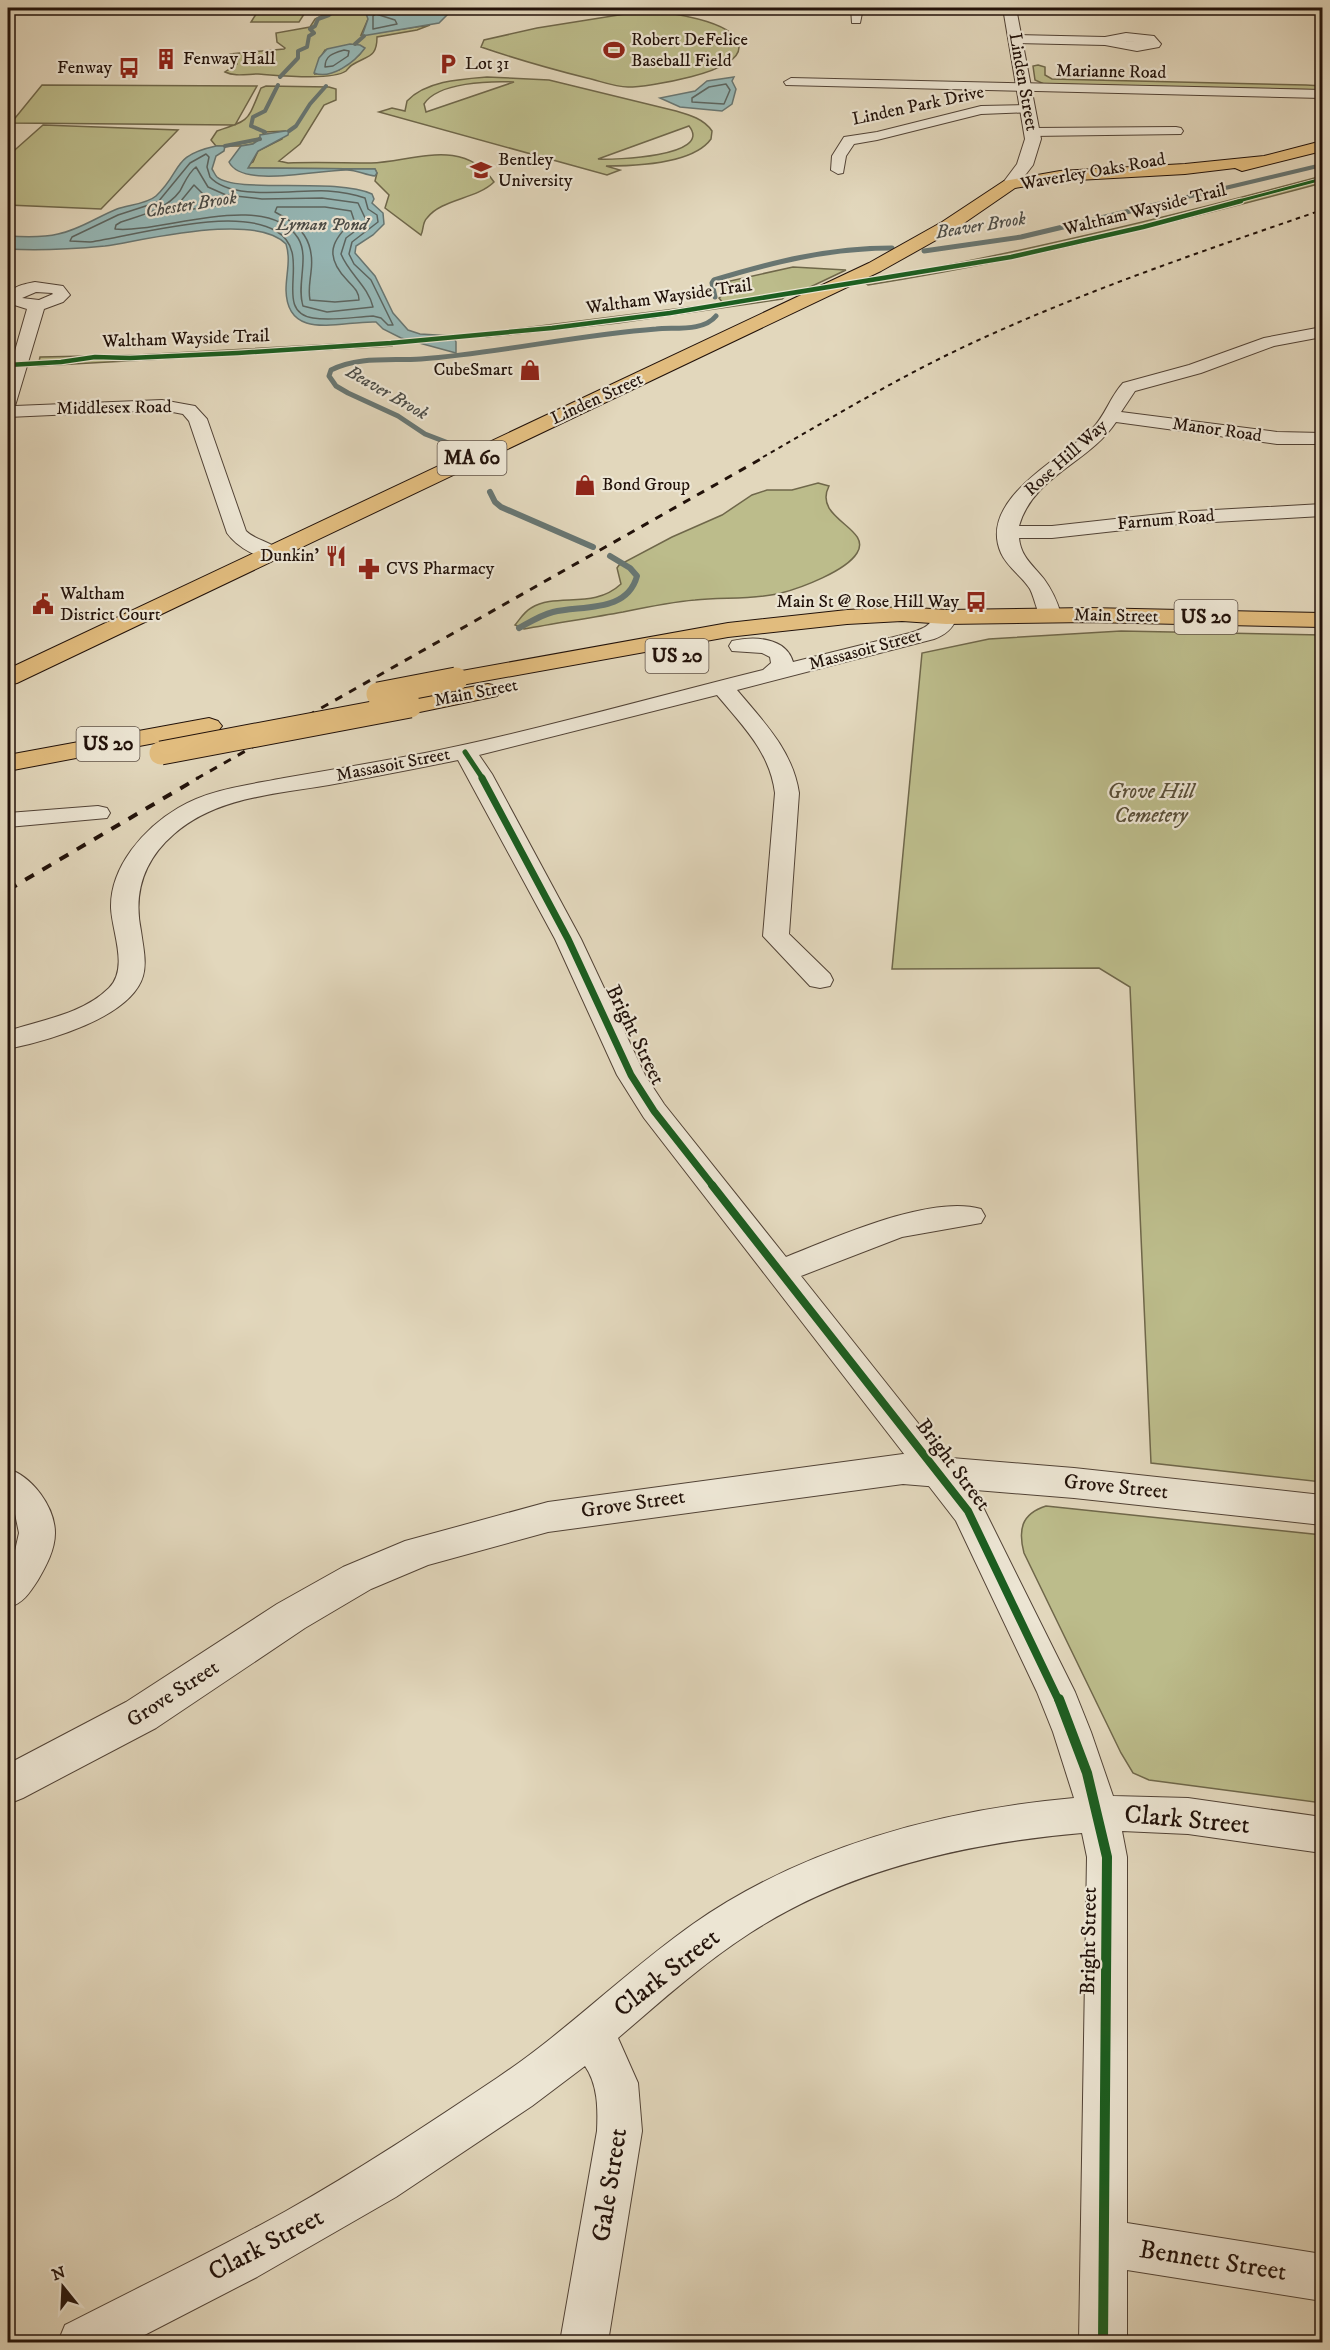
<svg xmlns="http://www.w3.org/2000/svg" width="1330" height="2350" font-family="'IM FELL DW Pica',serif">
  <rect width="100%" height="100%" fill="#e2d7bc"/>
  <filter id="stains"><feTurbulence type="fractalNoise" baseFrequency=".00333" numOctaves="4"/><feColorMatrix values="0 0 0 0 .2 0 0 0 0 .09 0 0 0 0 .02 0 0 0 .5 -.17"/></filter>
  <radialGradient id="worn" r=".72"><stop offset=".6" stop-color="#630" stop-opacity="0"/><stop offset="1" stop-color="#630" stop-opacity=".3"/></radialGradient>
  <path fill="#bcbc8b" stroke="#6f674a" stroke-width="1.5" fill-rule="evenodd" d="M260,8H308L299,22H251Z
    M328,8H368V19L361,35L430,25L417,30L377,37C377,58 368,55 352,65C350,66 348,69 346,71C332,81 275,75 258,74C247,74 235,77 225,72L237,64L229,57L230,54L284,49L285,48L277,42L276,33L310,27L315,19L327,13ZM325,50L359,55L339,70L315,74L320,58Z
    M650,10C668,13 739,21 739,47C740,73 647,87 628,87C615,87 600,81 587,78C551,69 516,59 481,47L484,40L537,28Z
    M1038,65L1045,67V75L1052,79L1306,85L1322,86V90L1044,84L1035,80L1033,66Z
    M487,77L549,80L676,111C690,115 704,119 712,131L711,139C693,164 635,166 606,166L620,170L607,175L379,112L392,108L405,111L407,101C426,81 461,79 487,77ZM514,82L426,112L424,104C438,82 490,81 514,82ZM689,126C714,157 612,160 598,159Z
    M42,85L257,86L235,125L11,123Z
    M266,86L329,87L336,89V100L324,105L300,144L279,161L288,163C315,162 343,163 371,163C412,162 463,136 494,182C477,199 441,199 427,218C422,223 424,229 421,235L385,208L389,195L375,181L377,173L375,169L248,168L247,165L253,162L258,151L282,139L285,131L265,132L253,144L241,146H216L211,140L217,131C251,120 247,121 261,88Z
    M43,125L178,130L101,209L8,205V156Z
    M1322,176V183C1172,223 1022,261 868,285L862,281C1018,254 1170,217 1322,176Z
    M793,267L846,270L804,290L791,292L782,299L618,323L486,337L484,333L723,303L719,298L724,294L721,283Z
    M391,341L392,346L38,366L40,357L138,355Z
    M818,483L829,486C812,519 873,528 857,553C846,571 801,588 781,593C754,600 723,597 695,600C671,602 647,607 623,612C590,618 557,623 524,629L515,625C520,619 524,612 531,608C557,592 593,610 621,584L617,568L619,565L672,537L722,515L752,495L767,490H792Z
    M1121,631L1322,635V1482L1151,1463L1130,987L1099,968L892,969L922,653L989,639Z
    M1046,1506L1322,1535V1803L1149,1780L1133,1773L1121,1753L1024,1553C1018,1530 1021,1514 1046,1506Z"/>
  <path fill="#96b8b7" stroke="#687672" stroke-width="1.5" d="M368,8H379L395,14L449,13L439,23L362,36L368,19L365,11Z
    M350,44L360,45L365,48C355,62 331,80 314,73L319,58L327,49Z
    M734,77L732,81L736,89L732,104L722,111L680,107L660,98L695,91L707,81Z
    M285,131H289L288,135L258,151L248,168L375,169L377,173L375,176C365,175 357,170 347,170C321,169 242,189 229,162L241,146L253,144L260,139V135Z
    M216,146H225L224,151L216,156L212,169C214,172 215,175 217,177C237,194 334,177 372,194L374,199L372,203L383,213L384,224L373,235L356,246L355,253L375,276L393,313L408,330L420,334L453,336L456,342V353L401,338L383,329L376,322C343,320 287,343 286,290C286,274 291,260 286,244C255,212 146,240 105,246C73,249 40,251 8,249V236C24,237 42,238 58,234C79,230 97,217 117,209C128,205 147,204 156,196C183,171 170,156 216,146Z"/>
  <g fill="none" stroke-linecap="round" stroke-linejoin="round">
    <path stroke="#5c6560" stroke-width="1.5" d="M376,14L395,20L397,24L373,29V16Z
      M344,50L349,51L348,56L333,66L325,67C325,55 334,53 344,50Z
      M726,84L730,90L724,104L692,102V98L709,87Z
      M206,154L209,157L207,167L210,177C232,202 297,189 328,191C341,192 353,194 365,198L368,209L377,215L378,222L352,242L349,254L354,264L371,280L393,325H388L381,318L373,316C354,317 332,321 313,318C270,311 315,253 276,231C235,206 137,235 90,242L70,241L72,237L118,215L158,202L190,163Z
      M196,167L208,187L226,195L262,199L322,198L358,203L367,222L346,238L341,254C349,274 368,286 373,307L327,312L303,306C296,285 310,257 298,238C266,189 160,234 115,229L116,225L121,222C142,215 166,210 180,191C185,182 188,173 196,167Z
      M194,185L203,194L217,202V206L177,211L176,207Z
      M277,207H325L351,211L354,220C331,240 324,256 347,280C353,287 359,291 359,300L335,302L310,300C308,290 310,282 311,272C315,241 301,225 275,212Z"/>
    <path stroke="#687672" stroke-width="4" d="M355,44L364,36
      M280,77L298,58V51L307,47L309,36L314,33L310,29L315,26L318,19L329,15L337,8
      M289,131L296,126L310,104L326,86
      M265,132L251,126L253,117L265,111L278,85
      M225,146L260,139
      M1166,202L1322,165"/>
    <path stroke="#687672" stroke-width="5" d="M924,251L1021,237L1172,201
      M715,297L712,283L714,280C773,262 829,248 892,248
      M464,449L425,434L398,416L348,393L336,386L329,376L331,370C359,356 390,361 421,359C499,353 577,335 656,329C674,327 703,332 716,316"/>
    <path stroke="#687672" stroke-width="6" d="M490,492L495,502L501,507L593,547
      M519,628C530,622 541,615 553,612C583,605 627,613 637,576L630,568L610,556"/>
    <defs>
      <path id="minor" d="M851,8H863L860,23H852Z
        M1126,33L1154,36L1161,44L1159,47L1137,51L1105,45L1015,43L1009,39L1015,35L1105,37ZM1125,41H1126L1143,42Z
        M791,78L1322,90V98L786,85L784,82Z
        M1028,105L1035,109L1033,112L981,114L877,140L854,144L846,156L843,173L838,174L831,170L832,156L844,137L877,132L981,106Z
        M1176,127L1181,128L1183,131L1181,134L1032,136L1025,132L1032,128Z
        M35,282L63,286L70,295L63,302L44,309L15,406L162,400L195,406L207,419L246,531C256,541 274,542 282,553L279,557C261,562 237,547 227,533L189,421L183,414L162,410L8,417V375L27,309L8,303C8,286 21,285 35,282ZM36,292L52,293L53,294L39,300L22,298Z
        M1322,327V337L1274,346L1201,373L1135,391L1121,412L1277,432L1322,433V444H1277L1116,422C1089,463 1033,476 1019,526H1052L1178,512L1322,504V516L1178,524L1052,538H1019C1021,557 1032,564 1044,579C1052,590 1057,601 1061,614L1058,619L1050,620L1042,619C1036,610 1035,599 1030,589C1022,576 1008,568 1001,553C977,499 1063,458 1092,429C1105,416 1110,397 1123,383L1189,365L1264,338Z
        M946,611L954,612L957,617C953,629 945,635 934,639L737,690C763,721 793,751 799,793L789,934L830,974L833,980L830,986L820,988L810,986L763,936L775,793C770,752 742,725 717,695L479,755L492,774L581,939L645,1075L664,1104L786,1257C834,1238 931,1194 981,1209L985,1216L981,1223L902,1237L801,1276L980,1501L1075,1692L1091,1732L1113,1796L1188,1798L1322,1817V1853L1188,1834L1122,1831L1127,1857V2223L1322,2254V2301L1127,2270V2342H1079L1087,1857L1082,1833C967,1843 848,1869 750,1933C702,1964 660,2002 618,2038L638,2083L642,2131L608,2342H560L597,2131C598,2108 598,2085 585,2066L532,2106L396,2197L257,2277L131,2342H58L65,2325C139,2287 214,2251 286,2211C359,2170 428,2124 497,2078C566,2032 625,1972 693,1924C803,1847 941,1810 1074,1798L1053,1732L1037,1692L956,1521L644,1118L617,1075L555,939L458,760C415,769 372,777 329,785C276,794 216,797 174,834C144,860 133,892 141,931C143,946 147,962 143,976C131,1018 46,1041 8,1049V1031C41,1020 83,1014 109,988C129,968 112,932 111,908C110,867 144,828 178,808C209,789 249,785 284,778C331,770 378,762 425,753C539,730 650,698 763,670L771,663L770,657L762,653L732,651L729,646L732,641C754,636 786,637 793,662L910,633C926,628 929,626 938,612Z
        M98,806L107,808L110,813L107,818L8,827V813Z
        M8,1469C32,1476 55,1507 55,1533C55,1550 46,1566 38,1580C29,1594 23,1603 8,1608V1567L14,1555L19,1533L15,1514L8,1504Z"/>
      <path id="tertiary" d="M1003,8H1016L1041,139L1033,165L1016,187L1010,189L1002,184L1017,164L1025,139Z
        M903,1454L1074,1468L1322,1495V1525L1074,1498L903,1484L548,1532L428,1565L371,1589L305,1628L156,1728L23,1798L8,1804V1764L126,1702L277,1604L343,1567L405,1541L548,1502Z"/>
      <path id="primary" d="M1322,141V151L1242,171L1235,168L1185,174L1060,181L1015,188L954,230L881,271L17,683L8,685V669L869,263L942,222L1004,181L1060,171L1185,164L1264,156Z
        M902,607L946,610L1089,608L1322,613V627L1089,622L946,624L902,621L847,624L728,637L456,686L447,684L444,679L447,674L456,672L728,623L847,610Z
        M488,684L497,686L500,691L497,696L410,714L401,711L397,706L401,701L410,698Z
        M209,718L218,721L222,726L218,731L8,771V755Z"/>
    </defs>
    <use href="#minor" stroke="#524336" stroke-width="2"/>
    <use href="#tertiary" stroke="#524336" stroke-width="2"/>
    <use href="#primary" stroke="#22120a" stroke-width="2"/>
    <use href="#minor" fill="#ece5d3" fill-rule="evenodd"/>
    <use href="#tertiary" fill="#ece5d3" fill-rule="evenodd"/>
    <use href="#primary" fill="#e1bc7e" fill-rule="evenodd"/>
    <path stroke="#22120a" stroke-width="2" stroke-dasharray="4.5 4.5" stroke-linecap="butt" d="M763,457C831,418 899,377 970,344C1084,291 1203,251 1322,210"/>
    <path stroke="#22120a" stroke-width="3" stroke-dasharray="8 8" stroke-linecap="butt" d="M196,779L766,456"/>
    <path stroke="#22120a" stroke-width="4" stroke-dasharray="10 10" stroke-linecap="butt" d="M8,890L198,778"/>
    <defs>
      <path id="primary-bridge" d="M378,694L456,679
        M161,753L410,706"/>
    </defs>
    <use href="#primary-bridge" stroke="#22120a" stroke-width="25" stroke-linecap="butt"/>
    <use href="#primary-bridge" stroke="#e1bc7e" stroke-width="23"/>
    <defs>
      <path id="cycleway-far5" d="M1235,202L1322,179"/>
      <path id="cycleway-far4" d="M8,365L61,362L95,357L130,358L238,353L391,343L552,328L670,313L1011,257L1143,227L1241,201"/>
      <path id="cycleway-far3" d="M465,752L483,779"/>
      <path id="cycleway-far2" d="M482,778L568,939L631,1075L654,1111L713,1186"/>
      <path id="cycleway-far1" d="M712,1185L968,1511L1059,1701"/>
      <path id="cycleway" d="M1059,1699L1087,1773L1107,1857L1103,2342"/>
    </defs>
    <use href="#cycleway-far5" stroke="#ece5d3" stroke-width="4.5"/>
    <use href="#cycleway-far4" stroke="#ece5d3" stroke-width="7"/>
    <use href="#cycleway-far3" stroke="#ece5d3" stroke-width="8"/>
    <use href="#cycleway-far2" stroke="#ece5d3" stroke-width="10"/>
    <use href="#cycleway-far1" stroke="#ece5d3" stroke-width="12"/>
    <use href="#cycleway" stroke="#ece5d3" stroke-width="14"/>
    <use href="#cycleway-far5" stroke="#1b5e20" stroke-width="3"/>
    <use href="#cycleway-far4" stroke="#1b5e20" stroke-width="4.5"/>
    <use href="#cycleway-far3" stroke="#1b5e20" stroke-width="5"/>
    <use href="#cycleway-far2" stroke="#1b5e20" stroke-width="7"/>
    <use href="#cycleway-far1" stroke="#1b5e20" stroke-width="8"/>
    <use href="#cycleway" stroke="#1b5e20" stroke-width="10"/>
  </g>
  <defs>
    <symbol id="stadium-bare" viewBox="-9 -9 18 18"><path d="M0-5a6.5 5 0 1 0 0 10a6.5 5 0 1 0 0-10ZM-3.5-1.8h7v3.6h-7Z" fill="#8f2418" stroke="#ece5d3" stroke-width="2.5" paint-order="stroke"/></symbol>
    <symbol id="building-bare" viewBox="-9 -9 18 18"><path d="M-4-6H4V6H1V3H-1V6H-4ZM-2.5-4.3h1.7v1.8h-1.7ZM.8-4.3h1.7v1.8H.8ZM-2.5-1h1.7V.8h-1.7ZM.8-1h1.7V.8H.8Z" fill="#8f2418" stroke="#ece5d3" stroke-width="2.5" paint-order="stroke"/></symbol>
    <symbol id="parking-bare" viewBox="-9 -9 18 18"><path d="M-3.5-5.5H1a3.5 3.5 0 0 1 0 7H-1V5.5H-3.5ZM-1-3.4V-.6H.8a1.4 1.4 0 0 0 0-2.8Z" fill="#8f2418" stroke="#ece5d3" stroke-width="2.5" paint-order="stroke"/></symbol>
    <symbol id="bus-bare" viewBox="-9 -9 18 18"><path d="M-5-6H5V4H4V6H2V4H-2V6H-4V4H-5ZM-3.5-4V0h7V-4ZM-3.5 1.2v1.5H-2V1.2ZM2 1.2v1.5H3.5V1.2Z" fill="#8f2418" stroke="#ece5d3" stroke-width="2.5" paint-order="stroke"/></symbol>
    <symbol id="university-bare" viewBox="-9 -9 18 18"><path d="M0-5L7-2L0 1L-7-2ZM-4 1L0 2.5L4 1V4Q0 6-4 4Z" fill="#8f2418" stroke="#ece5d3" stroke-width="2.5" paint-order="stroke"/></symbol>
    <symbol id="shop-bare" viewBox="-9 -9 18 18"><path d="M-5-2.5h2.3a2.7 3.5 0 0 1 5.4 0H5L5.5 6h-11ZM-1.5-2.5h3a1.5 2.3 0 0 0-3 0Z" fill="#8f2418" stroke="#ece5d3" stroke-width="2.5" paint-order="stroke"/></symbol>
    <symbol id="restaurant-bare" viewBox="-9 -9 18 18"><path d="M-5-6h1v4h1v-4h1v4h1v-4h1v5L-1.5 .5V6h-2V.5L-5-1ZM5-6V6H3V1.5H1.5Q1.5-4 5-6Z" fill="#8f2418" stroke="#ece5d3" stroke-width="2.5" paint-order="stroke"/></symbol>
    <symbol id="pharmacy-bare" viewBox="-9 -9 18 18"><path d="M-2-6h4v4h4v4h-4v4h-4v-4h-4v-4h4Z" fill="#8f2418" stroke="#ece5d3" stroke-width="2.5" paint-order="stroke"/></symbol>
    <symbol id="civic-bare" viewBox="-9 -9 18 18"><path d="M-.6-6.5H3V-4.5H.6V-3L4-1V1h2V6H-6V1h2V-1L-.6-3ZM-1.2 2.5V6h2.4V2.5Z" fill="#8f2418" stroke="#ece5d3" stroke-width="2.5" paint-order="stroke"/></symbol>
  </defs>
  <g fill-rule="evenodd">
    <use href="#stadium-bare" x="599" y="35" width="30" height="30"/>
    <use href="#building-bare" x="151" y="44" width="30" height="30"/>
    <use href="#parking-bare" x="433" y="49" width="30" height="30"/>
    <use href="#bus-bare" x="114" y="53" width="30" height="30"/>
    <use href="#university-bare" x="466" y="155" width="30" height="30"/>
    <use href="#shop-bare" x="515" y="355" width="30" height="30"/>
    <use href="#shop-bare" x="570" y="470" width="30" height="30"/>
    <use href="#restaurant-bare" x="321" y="541" width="30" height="30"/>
    <use href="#pharmacy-bare" x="354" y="554" width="30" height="30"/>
    <use href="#bus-bare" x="961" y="587" width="30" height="30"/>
    <use href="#civic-bare" x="28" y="589" width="30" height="30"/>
  </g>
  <g text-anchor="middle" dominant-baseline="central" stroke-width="4.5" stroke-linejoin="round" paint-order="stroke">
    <g font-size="18" fill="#22120a" stroke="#ece5d3" text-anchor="start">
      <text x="631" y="40">Robert DeFelice<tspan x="631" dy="21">Baseball Field</tspan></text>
      <text x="183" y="59">Fenway Hall</text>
      <text x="465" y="64">Lot 31</text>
      <text x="112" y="68" text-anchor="end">Fenway</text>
      <text x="498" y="160">Bentley<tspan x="498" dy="21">University</tspan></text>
      <text x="513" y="370" text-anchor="end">CubeSmart</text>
      <text x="602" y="485">Bond Group</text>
      <text x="319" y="556" text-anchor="end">Dunkin'</text>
      <text x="386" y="569">CVS Pharmacy</text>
      <text x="60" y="594">Waltham<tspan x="60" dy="21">District Court</tspan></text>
      <text x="959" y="602" text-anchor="end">Main St @ Rose Hill Way</text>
    </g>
    <g font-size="18" fill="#22120a" stroke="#ece5d3">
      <text transform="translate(1111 72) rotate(1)">Marianne Road</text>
      <text transform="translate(1023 82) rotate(80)">Linden Street</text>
      <text transform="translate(918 106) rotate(-12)">Linden Park Drive</text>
      <text transform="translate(1093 172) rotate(-10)">Waverley Oaks Road</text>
      <text transform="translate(1145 210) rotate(-14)">Waltham Wayside Trail</text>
      <text transform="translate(669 297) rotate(-8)">Waltham Wayside Trail</text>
      <text transform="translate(186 339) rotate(-2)">Waltham Wayside Trail</text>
      <text transform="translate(597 399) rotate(-25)">Linden Street</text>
      <text transform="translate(114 408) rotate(-1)">Middlesex Road</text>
      <text transform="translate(1217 430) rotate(8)">Manor Road</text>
      <text transform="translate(1066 458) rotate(-42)">Rose Hill Way</text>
      <text transform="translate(1166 520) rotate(-5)">Farnum Road</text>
      <text transform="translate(1116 616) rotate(1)">Main Street</text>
      <text transform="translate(865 650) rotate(-15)">Massasoit Street</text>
      <text transform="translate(476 693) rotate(-11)">Main Street</text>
      <text transform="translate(393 765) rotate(-11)">Massasoit Street</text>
    </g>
    <g font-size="18" font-style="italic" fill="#4b4c47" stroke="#ece5d3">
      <text transform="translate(191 205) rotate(-9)">Chester Brook</text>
      <text x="322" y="225">Lyman Pond</text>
      <text transform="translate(981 226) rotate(-9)">Beaver Brook</text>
      <text transform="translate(387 393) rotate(30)">Beaver Brook</text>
    </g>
    <g fill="#ece5d3" stroke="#5f5146" stroke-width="1.5">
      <rect x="437.5" y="441" width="69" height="34" rx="4.5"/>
      <rect x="1174.5" y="600" width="63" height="34" rx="4.5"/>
      <rect x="645.5" y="639" width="63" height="34" rx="4.5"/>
      <rect x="76.5" y="727" width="63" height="34" rx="4.5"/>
    </g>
    <g font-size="20" font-weight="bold" fill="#22120a">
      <text x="472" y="458">MA 60</text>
      <text x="1206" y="617">US 20</text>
      <text x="677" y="656">US 20</text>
      <text x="108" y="744">US 20</text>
    </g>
    <g font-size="21" font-style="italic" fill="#584e37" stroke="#ece5d3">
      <text x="1151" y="792">Grove Hill<tspan x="1151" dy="24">Cemetery</tspan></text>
    </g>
    <g font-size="21" fill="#22120a" stroke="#ece5d3">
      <text transform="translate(635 1035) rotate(64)">Bright Street</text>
      <text transform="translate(953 1465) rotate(53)">Bright Street</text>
      <text transform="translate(1116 1487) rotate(6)">Grove Street</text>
      <text transform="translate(633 1504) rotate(-8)">Grove Street</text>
      <text transform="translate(173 1694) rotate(-33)">Grove Street</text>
      <text transform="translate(1089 1941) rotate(-89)">Bright Street</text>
    </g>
    <g font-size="26" fill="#22120a" stroke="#ece5d3">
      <text transform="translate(1187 1820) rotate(5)">Clark Street</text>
      <text transform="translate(667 1973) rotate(-38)">Clark Street</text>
      <text transform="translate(610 2185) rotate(-81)">Gale Street</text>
      <text transform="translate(266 2245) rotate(-28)">Clark Street</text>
      <text transform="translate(1213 2261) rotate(9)">Bennett Street</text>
    </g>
  </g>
  <rect width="1330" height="2350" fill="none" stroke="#e2d7bc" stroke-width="30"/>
  <rect x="9" y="9" width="1312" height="2332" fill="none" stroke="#22120a" stroke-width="3"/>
  <rect x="15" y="15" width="1300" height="2320" fill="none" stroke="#22120a" stroke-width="1.5"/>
  <g transform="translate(63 2287) rotate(342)" stroke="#ece5d3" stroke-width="4.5" paint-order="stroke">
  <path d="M0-4.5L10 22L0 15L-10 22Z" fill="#22120a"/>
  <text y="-9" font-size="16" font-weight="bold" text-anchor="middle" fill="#22120a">N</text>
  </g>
  <rect width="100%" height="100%" filter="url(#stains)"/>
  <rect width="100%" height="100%" fill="url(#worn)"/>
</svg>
